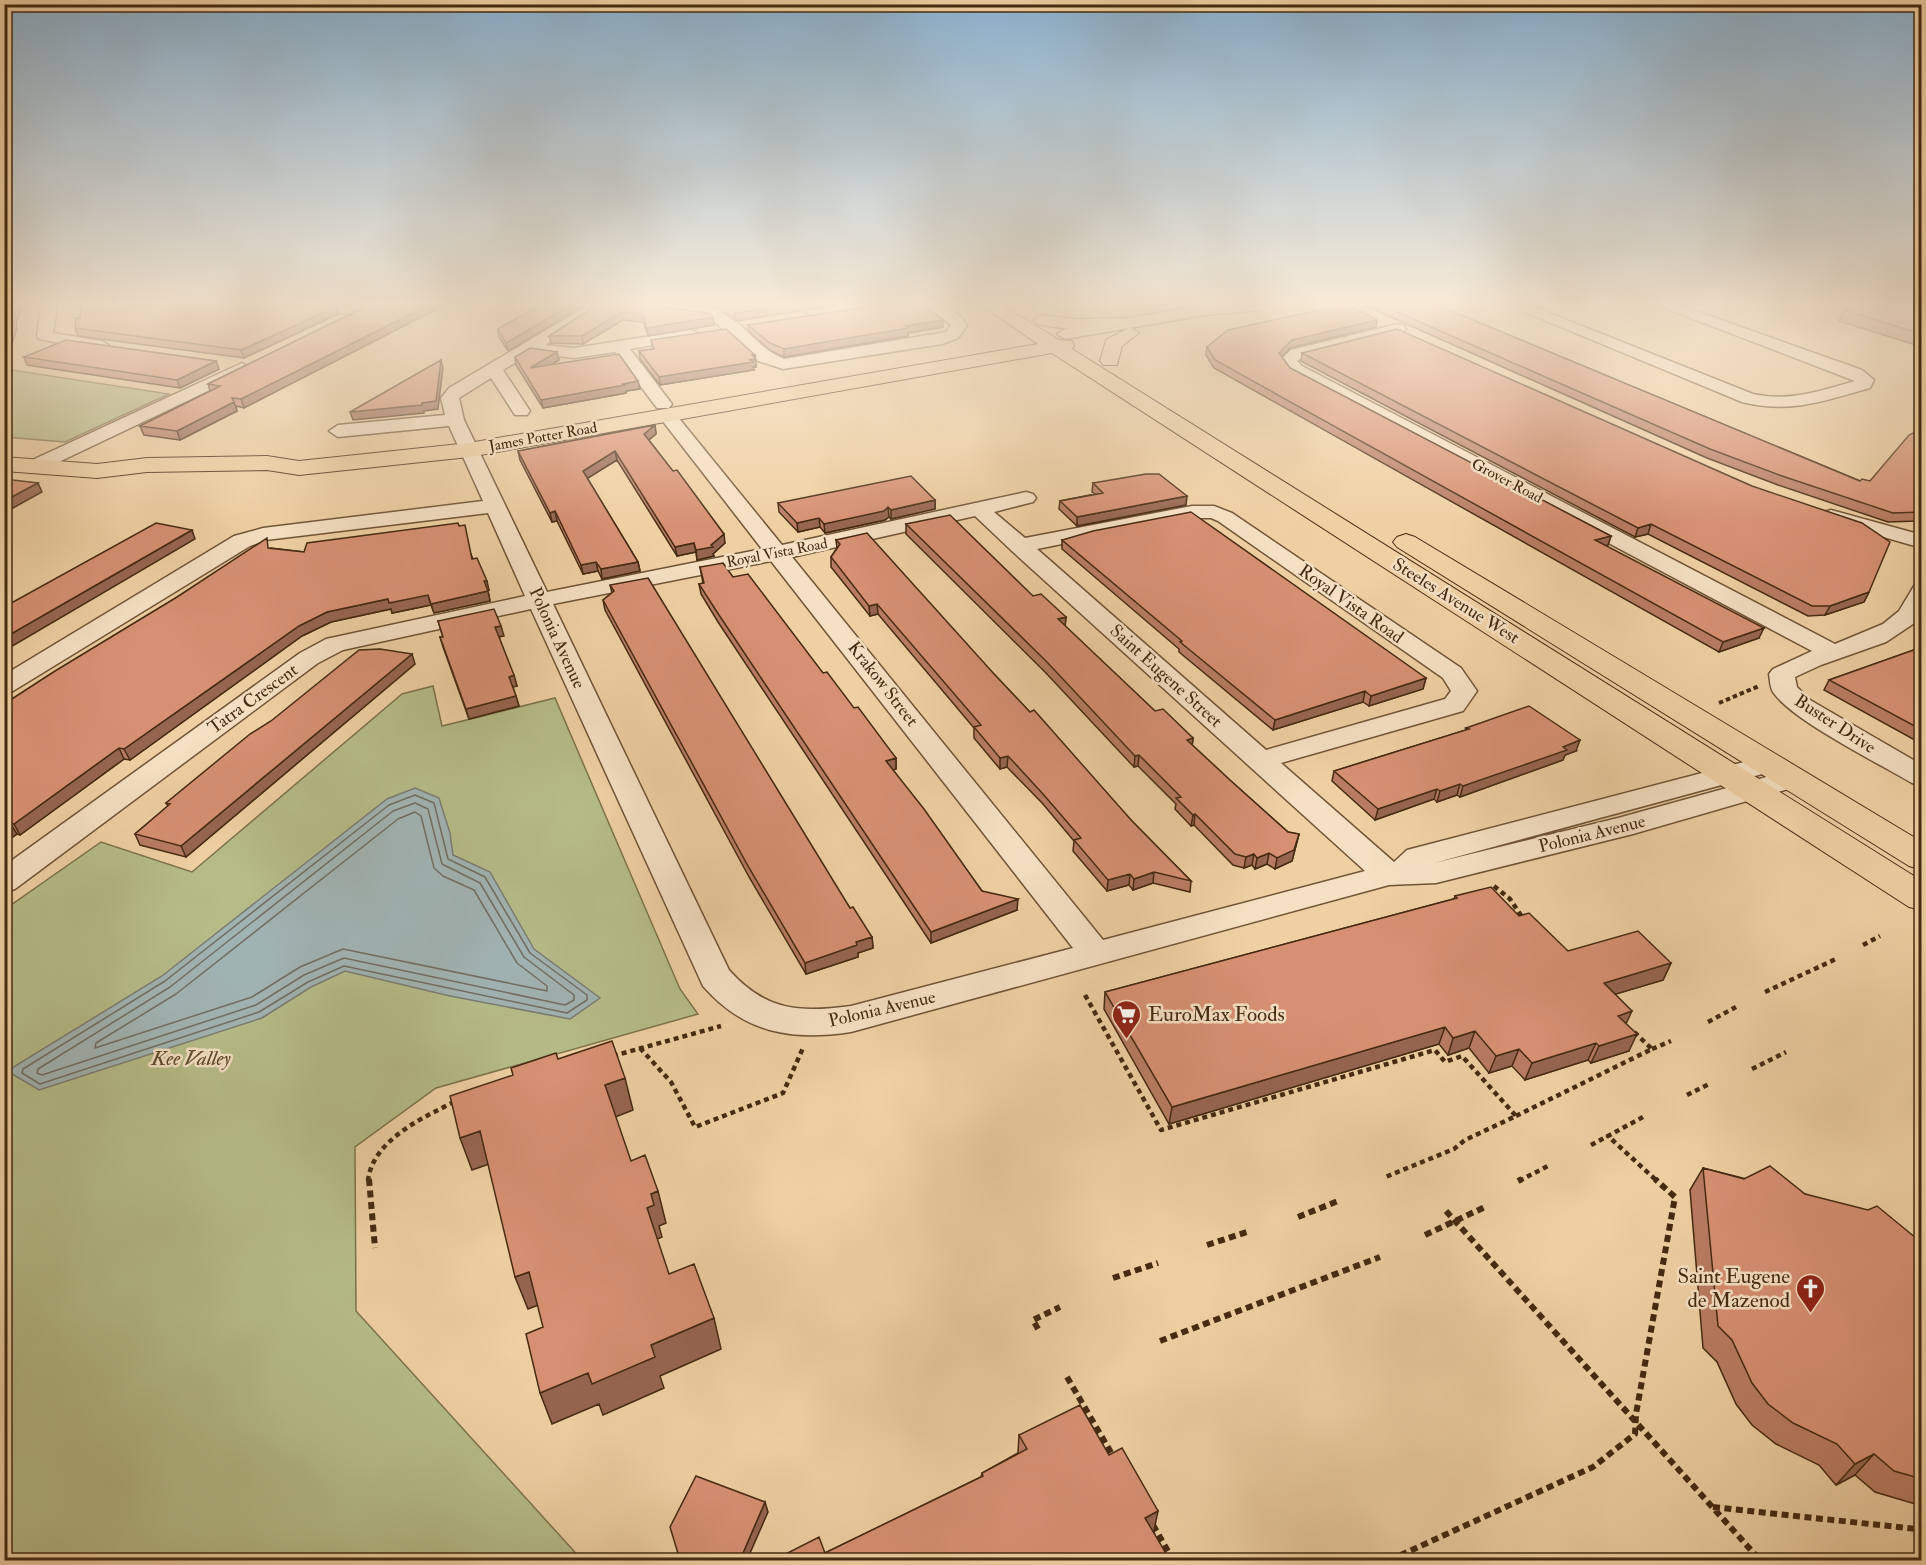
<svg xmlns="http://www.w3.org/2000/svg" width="1926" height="1565" font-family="'IM FELL Double Pica',serif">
  <rect width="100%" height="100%" fill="#efd0a3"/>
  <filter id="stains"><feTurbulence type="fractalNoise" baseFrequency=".00333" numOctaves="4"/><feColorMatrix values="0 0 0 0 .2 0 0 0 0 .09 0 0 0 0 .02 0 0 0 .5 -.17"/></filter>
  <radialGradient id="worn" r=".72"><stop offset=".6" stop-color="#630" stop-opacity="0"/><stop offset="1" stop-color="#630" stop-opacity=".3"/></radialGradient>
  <path fill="#b5bc88" stroke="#7d734d" stroke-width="1.5" d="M5,369L169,394L65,442L5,437Z
    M433,686L442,726L555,698L680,989L698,1014L436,1088L355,1147L356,1311L582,1560H5L4,910L101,842L192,872L402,694Z"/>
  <path fill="#a0b3b3" stroke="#7c7c73" stroke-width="1.5" d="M415,788L439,798L450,833L453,855L490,872L534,949L600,998L570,1019L450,996L345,971L311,987L262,1018L39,1090L7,1071L162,976L387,799Z"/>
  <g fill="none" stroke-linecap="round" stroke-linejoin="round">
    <path stroke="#726e62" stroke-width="1.5" d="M415,795L434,803L448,859L485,877L530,953L587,995V1000L567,1013L344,966L308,982L259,1012L40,1084L22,1073L23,1069L165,981L389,805Z
      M415,803L428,809L442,864L480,883L524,957L574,995V1000L565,1005L344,958L304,975L256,1005L42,1075L37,1073L38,1069L170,987L393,811Z
      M415,812L421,816L434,868L443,876L474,890L517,963L547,986V991L343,949L300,967L252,997L95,1048L96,1043L176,994L398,819Z"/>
    <defs>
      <path id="minor" d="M41,305H57L53,333L102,341L110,346L102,351L39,339L37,336Z
        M313,305H361L371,310C364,317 320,312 313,305Z
        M589,305H607L545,345L574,348L690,330L696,332L698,335L696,338L630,349L672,404L669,408H657L615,352L574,358L531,353L503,370L530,411L527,415H515L491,378L459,398L464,420L547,592L762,549L658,415L667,410L673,411L782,545L1026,492L1033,494L1036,498L1033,502L994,512L1025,538L1192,506H1214L1232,513L1461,668L1477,691L1463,711L1281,763L1394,862L1407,850L1767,756L1777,758L1781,764L1777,770L1434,863L1618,818L1792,770L1802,773L1806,779L1802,785L1633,834L1436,883L1389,885L851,1032C791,1041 744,1033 703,986L531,609L343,650L318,663L15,889L4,892V866L300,653L326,639L525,596L488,513L266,540L250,546L13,691L4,694V675L234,536L263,528L483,501L449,426L338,437L329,431L338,425L445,415L441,398L449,388ZM975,516L1012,551L1365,871L1103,940L792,557ZM1192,518H1211L1218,521L1443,678L1451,691L1445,699L1266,750L1037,549ZM771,561L1073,948L851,1006C798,1013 766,1011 729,970L553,604Z
        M636,305C655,305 704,302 721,311C745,323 758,349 784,359L946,332L951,325L925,305C941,305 959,310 967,326L958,338L942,344L783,369L758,361L710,318L643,310Z
        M798,305H814L825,315L817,320L812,318Z
        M1205,305H1268L1261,310L1205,315L1065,339L1057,334L1065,329Z
        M1508,305H1529L1753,394C1789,402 1820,391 1855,381L1657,305H1679L1862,370L1874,380L1870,388C1823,401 1791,414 1742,402Z
        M1398,324L1404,326L1406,329L1404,332L1303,357L1297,361L1302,366L1835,644L1883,624L1899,611L1914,586L1922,584V613L1913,624L1886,642L1821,665L1795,677L1797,687L1810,700L1922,765V786L1912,783C1880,764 1791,720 1773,692C1770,687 1770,680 1769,674L1773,669L1812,651L1290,374L1280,360L1291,350Z
        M242,363L250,368L248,372L42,470H28L25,466L28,462Z
        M1831,510L1922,535V548L1824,520L1820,516L1824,512Z"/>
      <path id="major" d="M981,305H1002L1059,340L1072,341L1074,345L1072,349L1922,881V910L1909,907L1052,353L469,457L299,475L267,470L147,472L97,478L4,471V457L97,464L147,458L267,456L299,461L469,443L1038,344Z
        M1043,315L1077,319L1123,318L1132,323C1123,336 1053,328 1037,324L1034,320L1037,316Z
        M1130,327L1139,333L1122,346L1117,365H1103L1100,361L1106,340Z
        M1406,534L1415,537L1922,842V870L1909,866L1397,547L1393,542L1397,537Z"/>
    </defs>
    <use href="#minor" stroke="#705436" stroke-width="3"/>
    <use href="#major" stroke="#452a12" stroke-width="2"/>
    <path stroke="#452a12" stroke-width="4" stroke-dasharray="4.5 3" stroke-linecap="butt" d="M1719,703L1759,686"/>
    <path stroke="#452a12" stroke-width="4.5" stroke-dasharray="5 4" stroke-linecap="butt" d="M1494,886L1510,899L1524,920
      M1863,945L1880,936
      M1765,992L1836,959
      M1085,995L1161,1130L1435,1050L1445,1062L1462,1056L1516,1116L1465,1140L1454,1149L1383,1178
      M1708,1022L1736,1007
      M640,1048L671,1082L695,1127L783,1093L803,1048
      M1652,1049L1671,1041
      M613,1056L721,1026
      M1752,1069L1786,1052
      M1687,1095L1709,1084
      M1516,1116L1652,1049L1632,1030
      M1643,1117L1608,1136L1657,1181
      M1591,1145L1608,1136
      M368,1181C372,1140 424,1117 456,1101
      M1519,1181L1548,1166"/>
    <path stroke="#452a12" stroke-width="6" stroke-dasharray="7 4.5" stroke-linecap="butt" d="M369,1179L375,1248
      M1518,1181L1522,1179
      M1446,1211L1760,1560
      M1298,1217L1338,1201
      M1425,1235L1485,1207
      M1207,1245L1250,1231
      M1113,1278L1158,1263
      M1038,1329L1033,1320L1060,1307
      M1160,1341L1380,1257
      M1067,1377L1113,1456
      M1713,1507L1916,1529L1922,1533
      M1153,1525L1173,1560
      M1390,1560L1593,1467L1635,1434L1636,1414L1675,1197L1655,1179"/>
    <use href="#minor" fill="#f5e0c3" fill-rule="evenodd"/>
    <use href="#major" fill="#efd0a3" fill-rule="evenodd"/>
  </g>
  <path fill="#b97c63" stroke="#452a12" stroke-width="1.5" d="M369,305L244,408L236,406L237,411L180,440L144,435L140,426L210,391L208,384Z
    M540,305H585L508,351L499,337L498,329Z
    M597,305L714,325L648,336L643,322L623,320L583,344L551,343L549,336Z
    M702,305H836L736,321L715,307Z
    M1366,305H1437L1860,481H1870L1922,429V515L1917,521L1888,522L1778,485L1707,458L1366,306Z
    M1922,305V347L1839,321L1844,310Z
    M336,307L338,314L244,358L78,336L75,328L80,318Z
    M1377,320L1376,327L1290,348L1282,357L1290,368L1611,536L1608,545L1605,546L1759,638L1719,652L1214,368L1206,355L1207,347Z
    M748,325L943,327L908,333V336L784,357L771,351L749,332Z
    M651,340L755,355L756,367H753L754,370L660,385L640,359L639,351L653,349Z
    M557,352L559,360L550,365L640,389L626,391V393L543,408L516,365L515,357Z
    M1302,353L1869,592L1864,602L1825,615L1808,616L1648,534L1635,537L1301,361Z
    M24,357L216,361L219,369L180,388L27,365Z
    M655,425L656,434L649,440L725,543L713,554L714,556L697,560L696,552L677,556L617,460L587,478L638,562L640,571L602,579L598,571L583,574L557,521L552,522L520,460L518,451Z
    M1093,483L1186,505L1077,526L1059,509L1060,501L1095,494L1092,492Z
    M935,500V509L891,519L889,517L885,520L825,533L820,527L798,532L779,512L778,503Z
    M906,524L1033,596L1066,617L1065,626L1155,711L1193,738L1192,745L1231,781L1288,832L1299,834L1292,861L1275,869L1267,864L1255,869L1252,865L1244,868L1233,865L1194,825L1191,826L1175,809L1176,804L1138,766L1134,767L1045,672L906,534Z
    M459,526L473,559L489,590L488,591L490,601L434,613L431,605L392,613L391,609L331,622L302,636L130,760L124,759L20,835L17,834L4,843V704L271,548L304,552Z
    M836,540L995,675L1132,821L1191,881L1190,892L1153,883L1133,890L1129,885L1107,891L1073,851L1074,841L1043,804L1007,767L1000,769L974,738V728L878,614L870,616L831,567V557L837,548Z
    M1062,540L1426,678L1423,689L1369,706L1363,702L1273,730L1179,652V649L1062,549Z
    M700,567L733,577L823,673L896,758V769L893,770L982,891L1017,910L931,943L718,622L701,594L699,584L703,583Z
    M610,585L850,908L872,937L873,948L858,953V957L806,974L749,877L605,610L603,600L612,593Z
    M438,621L504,636L499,637L517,686L513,687L519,706L469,719L443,647L440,637H443Z
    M1922,647V744L1824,690L1829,680Z
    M415,664L186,857L140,845L135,834L168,806L166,803Z
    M1466,728L1576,751L1565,755L1563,760L1460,797L1457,795L1437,802L1434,799L1375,820L1332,781L1334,771L1466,730Z
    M1455,896L1519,916L1568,951L1671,963L1663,980L1615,994L1626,1024L1629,1051L1591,1063L1588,1060L1525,1080L1512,1066L1489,1073L1469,1048L1448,1055L1439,1044L1169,1124L1104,1009L1105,992L1454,899Z
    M1703,1168L1805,1194L1922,1243V1506L1875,1492L1855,1475L1836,1485L1819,1465L1776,1444L1752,1425L1736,1404L1717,1362L1703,1348L1690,1190Z
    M1019,1435L1154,1533L825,1553L981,1477L982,1473L1018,1453Z"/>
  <path fill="#966550" stroke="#452a12" stroke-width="1.5" d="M16,305H22L16,324L17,328L7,361L4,356V350Z
    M429,305H445L244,408L241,399Z
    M571,305H585L508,351L506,343Z
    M788,305H836L736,321L735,313Z
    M336,307L338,314L244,358L241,350Z
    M621,312L623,320L583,344L582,336Z
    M713,317L714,325L648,336L647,328Z
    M943,320V327L908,333V336L784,357V349Z
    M1377,320L1376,327L1290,348L1278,361L1279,353L1292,340Z
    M557,352L559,360L532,376L530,368Z
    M755,355L756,367H753L754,370L660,385L659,377Z
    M441,360L443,368L438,409L424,411V413L353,420L350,412L422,403Z
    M216,361L219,369L180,388L177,380Z
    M638,381L640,389L626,391V393L543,408L541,400Z
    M234,402L237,411L180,440L177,431Z
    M655,425L656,434L646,442L644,434Z
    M615,451L617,460L585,480L583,471Z
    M38,483L42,492L4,513V501Z
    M1187,496L1186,505L1077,526V517Z
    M935,500V509L891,519V510Z
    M888,507L889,517L885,520L825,533L824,524Z
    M555,511L557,521L552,522L550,513Z
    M819,518L820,527L798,532L797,523Z
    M1651,524L1648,534L1635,537L1638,528Z
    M192,530L195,539L4,651V638Z
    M724,534L725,543L713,554L714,556L697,560L696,550L711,545Z
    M1611,536L1608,545L1592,550L1595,540Z
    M694,543L696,552L677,556L675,547Z
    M596,562L598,571L583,574L581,565Z
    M638,562L640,571L602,579L601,569Z
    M484,581H487L489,590L486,591Z
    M488,591L490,601L434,613L431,604Z
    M1869,592L1864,602L1825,615L1830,606Z
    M428,595L431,605L392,613L391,609L331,622L302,636L130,760L124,749L299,626L327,612L388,599Z
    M877,604L878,614L870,616L869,606Z
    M1066,617L1065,627L1058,619Z
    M501,626L504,636L497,637L495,627Z
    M1764,628L1759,638L1719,652L1723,642Z
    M412,654L415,664L186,857L181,846Z
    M514,675L517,686L512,687L509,677Z
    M1426,678L1423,689L1369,706L1371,696Z
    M1365,691L1363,702L1273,730L1275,720Z
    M516,696L519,706L469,719L466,709Z
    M1193,738L1192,749L1187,740Z
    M1580,740L1576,751L1565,755L1563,760L1460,797L1463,786Z
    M119,748L124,759L20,835L14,824Z
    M1139,755L1138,766L1134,767L1135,756Z
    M1008,756L1007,767L1000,769V758Z
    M896,758V769L886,772V761Z
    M1460,784L1457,795L1437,802L1440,791Z
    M1437,789L1434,799L1375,820L1378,809Z
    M1195,814L1194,825L1191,826L1193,815Z
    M10,823L17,834L4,843V827Z
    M1299,834L1292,861L1275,869L1277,858Z
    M1269,853L1267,864L1255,869L1257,858Z
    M1254,854L1252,865L1244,868L1246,857Z
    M1154,872L1153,883L1133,890L1134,879Z
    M1130,874L1129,885L1107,891L1108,880Z
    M1018,899L1017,910L931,943V932Z
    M872,937L873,948L858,953V957L806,974L805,963L856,942Z
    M1671,963L1663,980L1596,1000L1604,983Z
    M1632,1011L1624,1028L1618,1016Z
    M1445,1027L1439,1044L1169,1124L1172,1107Z
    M1475,1031L1469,1048L1448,1055L1453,1038Z
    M1637,1034L1629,1051L1591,1063L1599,1046Z
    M1596,1043L1588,1060L1525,1080L1532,1063Z
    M1519,1049L1512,1066L1489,1073L1496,1056Z
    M625,1078L633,1110L613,1118L605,1085Z
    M480,1131L492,1163L472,1170L460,1138Z
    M658,1191L666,1223L659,1226L662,1237L655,1240L647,1208L651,1194Z
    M529,1272L541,1304L528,1309L515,1277Z
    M714,1318L721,1349L660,1376L664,1388L603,1415L599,1404L552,1424L540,1393Z
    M1874,1454L1855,1475L1836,1485L1855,1464Z
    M765,1502L768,1512L747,1560H740Z
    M1158,1511L1152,1540L1145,1518Z"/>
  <path fill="#d79073" stroke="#452a12" stroke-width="1.5" d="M4,305H16L12,320H14L4,350Z
    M81,305H322L336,307L241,350L75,328L76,318H80Z
    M369,305H429L241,399L232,398L234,402L177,431L140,426L220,386L208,384Z
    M540,305H571L506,343L498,329Z
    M597,305H644L708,313L713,317L647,328L642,314L621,312L582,336H549Z
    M723,305H788L735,313Z
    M880,305H922L943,320L905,326L908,328L784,349L770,343L748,325Z
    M1341,305H1348L1377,320L1292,340L1279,353L1290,368L1611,536L1595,540L1764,628L1723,642L1215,360L1207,347L1228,330Z
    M1381,305H1437L1860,481L1862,479L1870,481L1909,435L1922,429V512L1893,513L1782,476L1710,449Z
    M1867,305H1922V334L1844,310Z
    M726,329L755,355H752L756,359L750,360L753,362L659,377L639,351L654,349L651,340Z
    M1397,329L1752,486L1862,523L1890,542L1869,592L1830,606H1812L1651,524L1638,528L1302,353Z
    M66,340L216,361L177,380L24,357Z
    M530,348L557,352L530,368L619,354L638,381L623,384L625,385L541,400L515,357Z
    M441,360L436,401L422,403V405L350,412Z
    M655,425L644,434L673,471L677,470L724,534L711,545L713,547L696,550L694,543L675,547L615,451L583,471L638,562L601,569L596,562L581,565L555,511L550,513L518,451Z
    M1146,474H1159L1187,496L1077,517L1060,501L1103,493L1093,483Z
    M911,476L935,500L891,510L888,507L884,511L824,524L819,518L797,523L778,503Z
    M4,479L38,483L4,501Z
    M1191,512L1426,678L1371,696L1365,691L1275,720L1180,642L1182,641L1062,540L1093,531Z
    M950,515L1033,596L1041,594L1066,617L1058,619L1155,711L1163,709L1193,738L1187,740L1231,781L1288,832L1299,834L1294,850L1277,858L1269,853L1257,858L1254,854L1246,857L1235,854L1195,814L1193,815L1176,798L1181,797L1139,755L1135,756L1046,661L906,524Z
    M156,523L192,530L4,638V607Z
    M458,523L459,526L465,525L472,559L477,558L487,581H484L488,591L431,604L428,595L389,603L388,599L327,612L299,626L124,749L119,748L14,824L10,823L4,827V704L55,671L177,597L267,538L268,548L304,552L307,543Z
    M867,533L995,675L1030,712L1034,710L1132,821L1191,881L1154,872L1134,879L1130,874L1108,880L1074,840L1081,838L1043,794L1008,756L1000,758L974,727L981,725L877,604L869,606L831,557L840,544L836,540Z
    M723,563L733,577L748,574L823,673L827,672L854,708L858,707L896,758L886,761L924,809L982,891L1018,899L931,932L717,612L699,584L704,583L700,567Z
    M648,578L850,908L853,907L872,937L856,942L857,945L805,963L748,866L603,600L614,591L610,585Z
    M494,609L501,626L495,627L514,675L509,677L516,696L466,709L440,637H443L438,621Z
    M1922,647V730L1829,680Z
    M380,649L412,654L181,846L135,834L170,804L166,803L250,734L271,721L359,650Z
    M1529,706L1580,740L1563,747L1567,750L1463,786L1460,784L1440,791L1437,789L1378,809L1334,771L1469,729L1466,728Z
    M1491,887L1519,916L1529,913L1568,951L1638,931L1671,963L1604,983L1632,1011L1618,1016L1637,1034L1599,1046L1596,1043L1532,1063L1519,1049L1496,1056L1475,1031L1453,1038L1445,1027L1172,1107L1105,992L1457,898L1455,896Z
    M612,1041L625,1078L605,1085L631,1161L645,1155L658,1191L651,1194L654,1205L647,1208L669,1274L694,1264L714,1318L651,1345L655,1357L592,1384L588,1373L540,1393L526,1334L543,1327L529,1272L515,1277L480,1131L460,1138L450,1096L513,1075L511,1068L556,1053L558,1059Z
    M1770,1166L1805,1194L1868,1210L1877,1206L1922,1243V1479L1894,1471L1874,1454L1855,1464L1837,1444L1793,1423L1768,1404L1752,1383L1732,1340L1718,1326L1703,1168L1744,1179Z
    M1080,1405L1109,1455L1122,1448L1158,1511L1145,1518L1170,1560H774L819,1537L825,1553L983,1476L982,1473L1027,1449L1019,1435Z
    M696,1476L765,1502L740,1560H680L670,1527Z"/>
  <linearGradient id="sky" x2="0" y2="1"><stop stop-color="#8bb4d3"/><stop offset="0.58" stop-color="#f8ead6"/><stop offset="1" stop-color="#f8ead6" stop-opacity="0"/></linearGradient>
  <rect width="1926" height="524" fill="url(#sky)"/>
  <defs>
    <symbol id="supermarket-pin" viewBox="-11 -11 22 30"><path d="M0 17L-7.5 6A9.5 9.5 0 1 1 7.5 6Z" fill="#8f2418" stroke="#f5e0c3"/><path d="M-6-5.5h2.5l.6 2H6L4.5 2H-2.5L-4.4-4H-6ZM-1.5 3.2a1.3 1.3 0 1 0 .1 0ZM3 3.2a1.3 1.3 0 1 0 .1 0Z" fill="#fff"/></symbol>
    <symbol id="church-pin" viewBox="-11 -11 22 30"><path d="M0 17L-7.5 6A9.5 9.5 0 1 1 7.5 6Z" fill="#8f2418" stroke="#f5e0c3"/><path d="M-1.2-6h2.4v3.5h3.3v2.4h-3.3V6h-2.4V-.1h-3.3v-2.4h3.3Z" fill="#fff"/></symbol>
  </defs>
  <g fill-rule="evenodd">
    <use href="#supermarket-pin" x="1110" y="998" width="33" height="45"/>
    <use href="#church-pin" x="1794" y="1272" width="33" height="45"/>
  </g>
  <g text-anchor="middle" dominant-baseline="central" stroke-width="5" stroke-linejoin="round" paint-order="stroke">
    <g font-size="15" fill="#452a12" stroke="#f5e0c3">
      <text transform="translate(543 437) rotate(-10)">James Potter Road</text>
      <text transform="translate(1507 481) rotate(28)">Grover Road</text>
      <text transform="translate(777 553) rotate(-11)">Royal Vista Road</text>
    </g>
    <g font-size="18" fill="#452a12" stroke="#f5e0c3">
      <text transform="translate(1456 601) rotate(32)">Steeles Avenue West</text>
      <text transform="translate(1351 604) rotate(35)">Royal Vista Road</text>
      <text transform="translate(557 638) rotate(65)">Polonia Avenue</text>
      <text transform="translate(1166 676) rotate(42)">Saint Eugene Street</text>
      <text transform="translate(883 684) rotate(52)">Krakow Street</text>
      <text transform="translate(253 699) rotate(-36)">Tatra Crescent</text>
      <text transform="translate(1835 724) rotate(33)">Buster Drive</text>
      <text transform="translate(1592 834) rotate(-14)">Polonia Avenue</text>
      <text transform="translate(882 1009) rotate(-13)">Polonia Avenue</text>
    </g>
    <g font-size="21" fill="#452a12" stroke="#f5e0c3" text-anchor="start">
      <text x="1148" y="1014">EuroMax Foods</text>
      <text x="1790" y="1276" text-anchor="end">Saint Eugene<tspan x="1790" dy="24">de Mazenod</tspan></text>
    </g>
    <g font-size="21" font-style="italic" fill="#5b472a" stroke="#f5e0c3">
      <text x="191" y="1058">Kee Valley</text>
    </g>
  </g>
  <rect width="1926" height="1565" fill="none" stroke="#efd0a3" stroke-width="24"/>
  <rect x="6" y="6" width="1914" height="1553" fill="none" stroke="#452a12" stroke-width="3"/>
  <rect x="12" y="12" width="1902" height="1541" fill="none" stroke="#452a12" stroke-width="1.5"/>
  <rect width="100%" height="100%" filter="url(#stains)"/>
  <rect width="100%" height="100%" fill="url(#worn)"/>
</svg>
